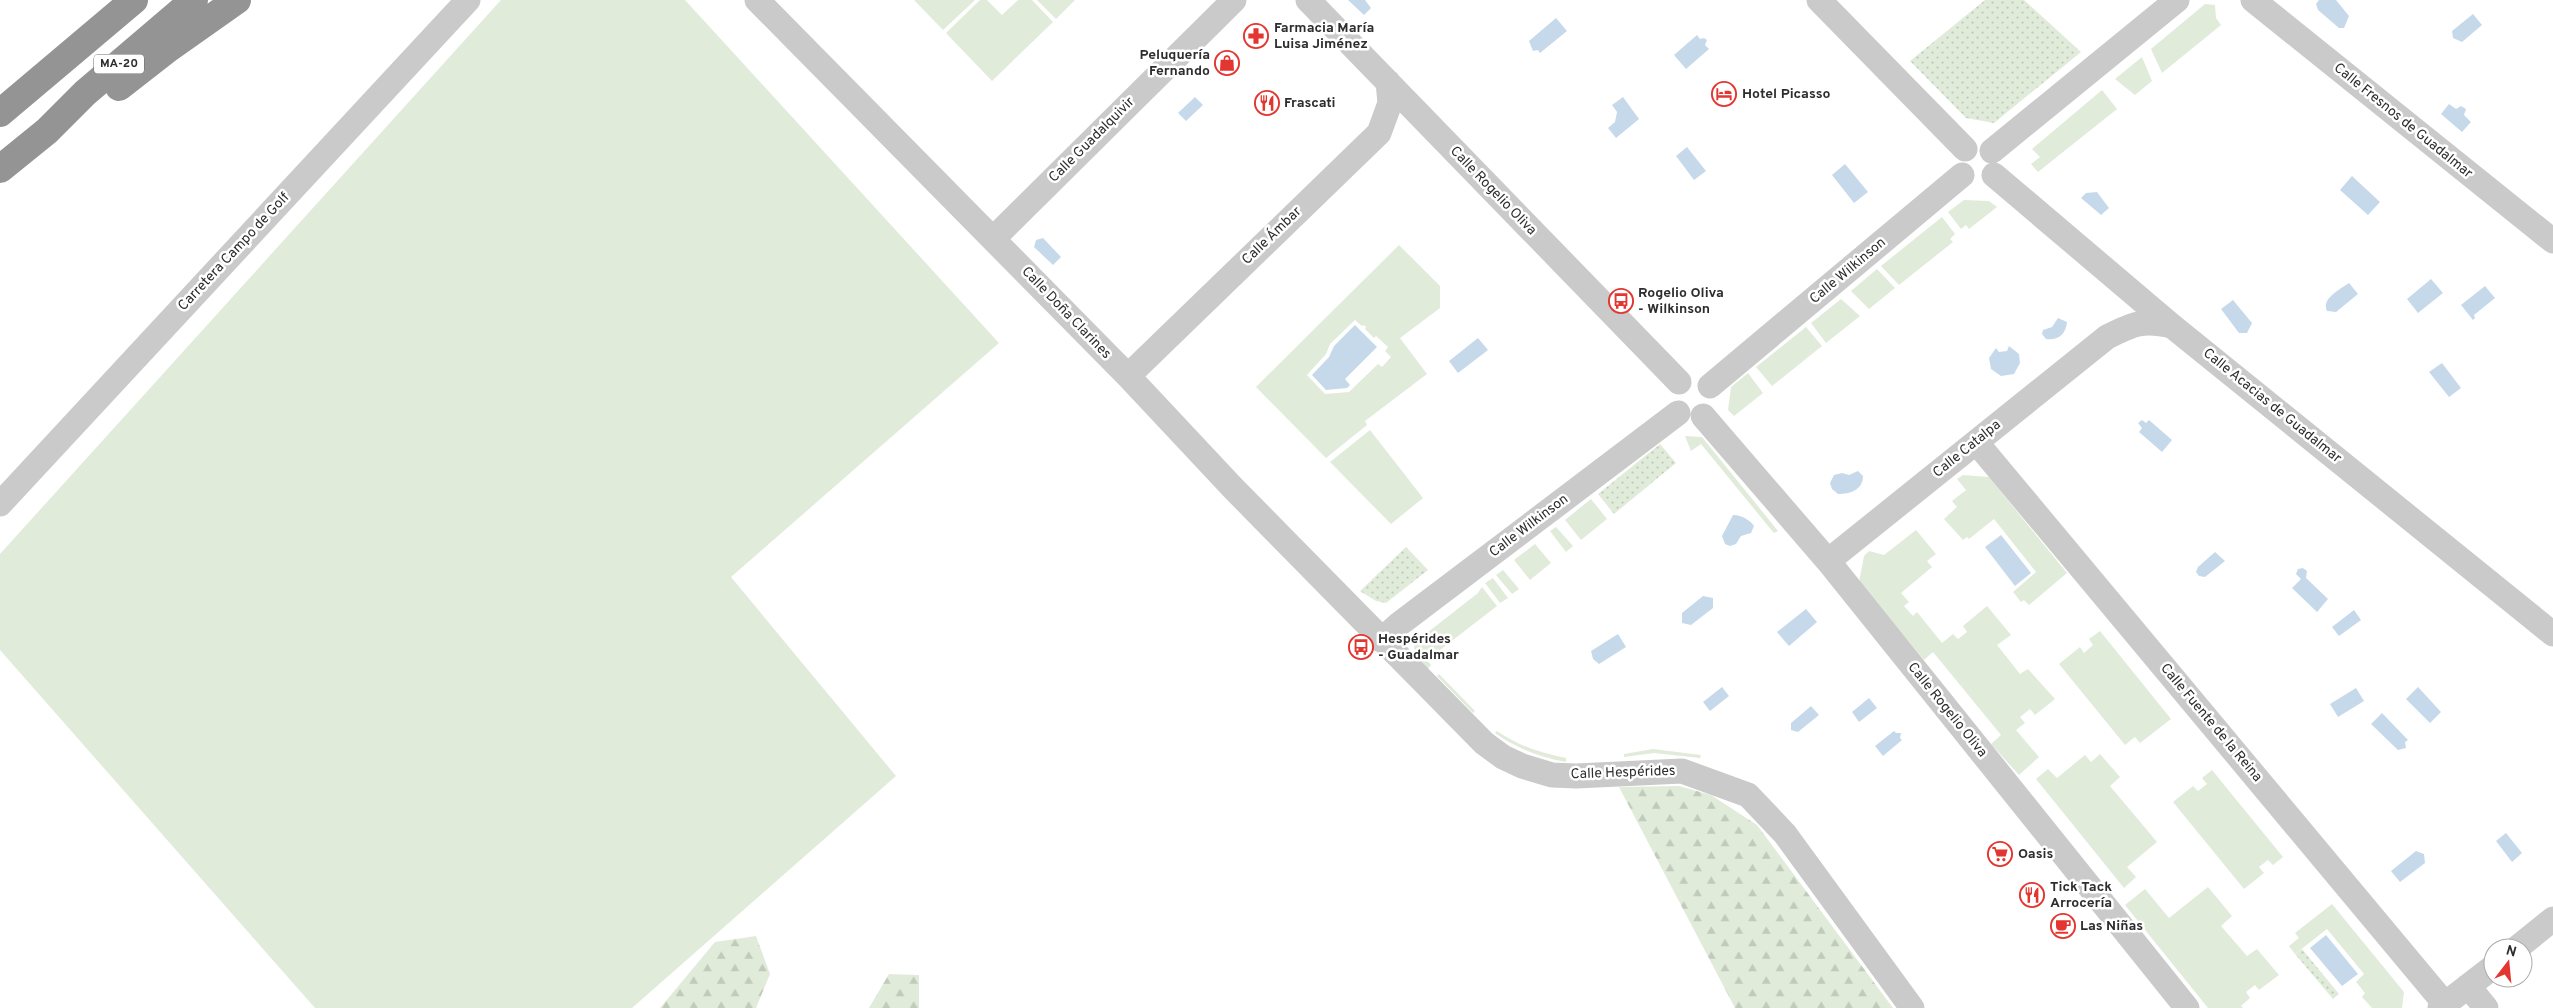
<svg xmlns="http://www.w3.org/2000/svg" width="2553" height="1008" font-family="Overpass,sans-serif">
  <defs>
    <pattern id="forest-firs" width="22" height="20" patternUnits="userSpaceOnUse" patternTransform="scale(1.25)"><rect width="22" height="20" fill="#e1ebda"/><path d="M5 1l3.5 6h-7zM16 11l3.5 6h-7z" fill="#c1cabb"/></pattern>
    <pattern id="garden-dots" width="8" height="8" patternUnits="userSpaceOnUse" patternTransform="scale(1.25)"><rect width="8" height="8" fill="#e1ebda"/><path d="M2 2h.1M6 6h.1" fill="none" stroke="#c1cabb" stroke-width="1.8" stroke-linecap="round"/></pattern>
  </defs>
  <rect width="100%" height="100%" fill="#fff"/>
  <path fill="#e1ebda" fill-rule="evenodd" d="M501,0H685L999,343L731,577L896,776L632,1008H315L0,650V554Z
    M914,0H975L943,30Z
    M980,0H987L1002,15L1018,0H1032L1053,22L992,81L946,33Z
    M1037,0H1075L1056,19Z
    M2205,4L2215,5L2216,18L2221,25L2162,73L2151,49Z
    M2142,57L2152,81L2135,95L2115,79Z
    M2102,90L2117,109L2038,172L2031,164L2040,157L2032,149Z
    M1964,200L1989,201L1997,207L1969,229L1966,225L1961,229L1948,212Z
    M1942,217L1955,234L1950,239L1953,242L1899,285L1881,266Z
    M1399,245L1440,286V308L1400,338L1427,374L1365,421L1367,425L1326,458L1256,387ZM1355,320L1362,326L1364,325L1366,327L1365,329L1374,338L1376,336L1388,347L1385,351L1391,357L1382,367L1378,364L1349,392L1325,394L1307,375L1326,354L1330,344Z
    M1877,269L1895,288L1869,309L1851,291Z
    M1841,299L1860,316L1826,343L1811,323Z
    M1806,327L1822,346L1772,386L1756,367Z
    M1748,373L1763,393L1734,416L1728,410L1731,387Z
    M1370,430L1423,498L1391,524L1330,462Z
    M1685,436L1702,437L1778,531L1774,533L1773,532L1701,444L1691,451Z
    M1963,475L1989,477L2067,573L2029,605L2024,600L2021,602L2013,592L2036,572L1994,519L1969,539L1967,537L1963,540L1944,519L1957,507L1952,501L1966,490L1957,479Z
    M1591,499L1607,519L1581,540L1565,520Z
    M1556,527L1573,546L1566,552L1550,531Z
    M1916,530L1936,554L1927,561L1932,567L1901,593L1909,602L1904,606L1913,616L1917,612L1942,643L1953,634L1958,639L1967,632L1963,626L1987,606L2011,635L1997,645L2020,674L2028,669L2055,699L2035,715L2030,709L2020,717L2025,723L2016,730L2039,757L2019,775L1991,744L2001,735L1933,652L1924,660L1859,582L1864,556L1869,551L1884,555Z
    M1535,544L1551,563L1530,580L1514,560Z
    M1503,570L1519,589L1512,594L1496,575Z
    M1493,578L1508,598L1500,603L1485,583Z
    M1482,587L1497,606L1427,660L1431,665L1428,669C1420,660 1414,656 1414,643L1478,593Z
    M2100,631L2171,719L2140,743L2135,737L2125,745L2059,664L2080,647L2084,653L2093,645L2089,639Z
    M1439,674L1475,711L1473,713L1437,676Z
    M1497,731C1519,746 1540,753 1566,758V762C1539,757 1518,749 1495,733Z
    M1653,749L1701,755L1700,758L1654,753L1624,757V754Z
    M2100,754L2120,777L2110,786L2157,842L2127,867L2136,877L2124,888L2036,779L2048,769L2057,778L2085,755L2091,762Z
    M2212,770L2283,857L2273,865L2268,860L2259,867L2264,873L2244,889L2173,802L2193,786L2198,791L2207,784L2202,778Z
    M2208,887L2232,916L2221,926L2247,956L2257,949L2279,975L2259,990L2255,985L2246,992L2250,998L2241,1006L2243,1008H2208L2125,905L2145,889L2169,918Z
    M2332,904L2404,992L2402,1008H2372L2362,997L2365,993L2356,982L2364,974L2327,929L2295,954L2289,946L2299,938L2295,933Z"/>
  <path fill="url(#forest-firs)" d="M1679,786L1711,795L1757,825L1893,1008H1735L1619,787Z
    M756,936L770,974L756,1008H660L715,942Z
    M889,974L919,975V1008H869Z"/>
  <path fill="url(#garden-dots)" d="M1985,0H2024L2081,52L1994,123L1966,118L1910,61Z
    M1660,444L1676,463L1614,514L1598,494Z
    M1406,547L1428,570L1386,603L1376,601L1360,591Z
    M2302,949L2339,994L2333,999L2295,954Z"/>
  <path fill="#c6d9ea" d="M1348,0H1365L1371,8L1364,15Z
    M2319,0H2336L2349,16L2344,28H2339L2318,10L2316,4Z
    M2473,14L2482,25L2462,42L2453,38L2452,31Z
    M1556,18L1567,31L1540,53L1538,50L1533,51L1529,41Z
    M1697,35L1700,39L1704,38L1707,40L1705,45L1709,49L1686,69L1674,55Z
    M1195,97L1203,105L1186,121L1178,113Z
    M1623,97L1639,119L1616,138L1608,128L1615,122L1617,112L1612,105Z
    M2449,104L2456,109L2461,106L2466,109L2464,115L2471,122L2462,132L2441,114Z
    M1687,147L1706,171L1694,180L1676,156Z
    M1845,164L1868,192L1854,203L1832,175Z
    M2352,176L2380,202L2368,215L2340,190Z
    M2097,192L2109,208L2101,215L2081,198L2086,193Z
    M1043,238L1061,257L1053,265L1034,247L1036,240Z
    M2431,279L2443,293L2418,313L2407,299Z
    M2349,283L2358,294L2336,312L2327,311C2321,299 2339,290 2349,283Z
    M2485,286L2495,298L2474,315L2475,318L2473,320L2461,305Z
    M2233,300L2252,323L2247,333H2239L2221,309Z
    M2058,318L2067,322C2066,334 2058,341 2046,339L2042,334L2043,330L2052,327Z
    M1355,325L1377,347L1345,379L1350,385L1347,388L1326,390L1312,375L1329,357L1334,346Z
    M1478,338L1488,350L1458,373L1449,361Z
    M2009,346L2019,354L2020,363L2014,374L2001,376L1991,369L1989,358L1996,348L1999,352L2007,351Z
    M2442,363L2461,388L2449,397L2429,372Z
    M2142,420L2146,423L2149,420L2172,440L2162,452L2139,432L2142,428L2138,423Z
    M1858,471L1863,476C1863,490 1850,494 1838,494L1832,489L1830,483L1834,475L1842,473L1849,475Z
    M1733,515C1739,514 1751,520 1754,526L1751,533L1741,536L1736,544L1730,546L1725,544L1722,536Z
    M2001,535L2031,573L2015,586L1985,547Z
    M2215,552L2225,561L2205,577L2199,576L2196,572L2198,567Z
    M2303,568L2307,571L2306,578L2328,599L2317,612L2292,588L2301,579L2296,574L2298,569Z
    M1703,596L1713,598V608L1691,625L1682,623V613Z
    M1806,609L1817,622L1789,646L1777,632Z
    M2354,610L2361,620L2339,636L2332,627Z
    M1618,634L1626,647L1599,664L1593,659L1591,651Z
    M1722,687L1729,696L1710,711L1703,702Z
    M2418,687L2441,712L2430,723L2406,699Z
    M2356,688L2364,701L2338,717L2330,704Z
    M1869,698L1877,708L1859,722L1852,712Z
    M1811,706L1819,715L1798,732L1791,730V723Z
    M2382,713L2408,740L2405,742L2406,748L2398,750L2371,724Z
    M1894,731L1896,733H1901L1900,738L1902,740L1883,756L1875,746Z
    M2506,833L2522,853L2512,862L2496,841Z
    M2416,851L2424,854L2425,863L2400,882L2391,871Z
    M2326,935L2358,974L2342,986L2310,948Z"/>
  <g fill="none" stroke-linecap="round" stroke-linejoin="round">
    <path stroke="#cacaca" stroke-width="25" d="M757,0L1128,376L1233,488L1484,743L1503,757L1522,766L1552,775L1576,776L1682,771L1748,795L1785,834L1912,1008
      M1308,0L1679,382
      M1819,0L1965,149
      M2253,0L2553,241
      M1992,151L2177,0
      M1994,175L2172,326L2553,634
      M994,238L1234,0
      M1128,376L1379,133L1390,103L1388,82
      M1710,386L1962,175
      M1703,416L1828,561L2187,1008
      M1976,442L2445,1004
      M0,504L468,0
      M1828,561L2107,337C2133,324 2143,319 2172,326
      M1381,640L1398,625L1678,413
      M2517,948L2553,919
      M2468,986L2486,1008
      M2440,1008L2493,967"/>
    <path stroke="#949494" stroke-width="28" d="M119,87L169,48L237,0
      M0,113L134,0
      M0,169L47,131L85,93L194,0"/>
  </g>
  <defs>
    <symbol id="pharmacy-ring" viewBox="-11 -11 22 22"><circle r="9.5" fill="#fff" stroke="#e33630" stroke-width="1.5"/><path d="M-2-6h4v4h4v4h-4v4h-4v-4h-4v-4h4Z" fill="#e33630"/></symbol>
    <symbol id="shop-ring" viewBox="-11 -11 22 22"><circle r="9.5" fill="#fff" stroke="#e33630" stroke-width="1.5"/><path d="M-5-2.5h2.3a2.7 3.5 0 0 1 5.4 0H5L5.5 6h-11ZM-1.5-2.5h3a1.5 2.3 0 0 0-3 0Z" fill="#e33630"/></symbol>
    <symbol id="hotel-ring" viewBox="-11 -11 22 22"><circle r="9.5" fill="#fff" stroke="#e33630" stroke-width="1.5"/><path d="M-6-4.5h1.5V1H6V5H4.5V3h-9V5H-6ZM-4 0a1.8 1.8 0 1 1 3.6 0ZM.5 0V-2.5h3Q6-2.5 6 0Z" fill="#e33630"/></symbol>
    <symbol id="restaurant-ring" viewBox="-11 -11 22 22"><circle r="9.5" fill="#fff" stroke="#e33630" stroke-width="1.5"/><path d="M-5-6h1v4h1v-4h1v4h1v-4h1v5L-1.5 .5V6h-2V.5L-5-1ZM5-6V6H3V1.5H1.5Q1.5-4 5-6Z" fill="#e33630"/></symbol>
    <symbol id="bus-ring" viewBox="-11 -11 22 22"><circle r="9.5" fill="#fff" stroke="#e33630" stroke-width="1.5"/><path d="M-5-6H5V4H4V6H2V4H-2V6H-4V4H-5ZM-3.5-4V0h7V-4ZM-3.5 1.2v1.5H-2V1.2ZM2 1.2v1.5H3.5V1.2Z" fill="#e33630"/></symbol>
    <symbol id="supermarket-ring" viewBox="-11 -11 22 22"><circle r="9.5" fill="#fff" stroke="#e33630" stroke-width="1.5"/><path d="M-6-5.5h2.5l.6 2H6L4.5 2H-2.5L-4.4-4H-6ZM-1.5 3.2a1.3 1.3 0 1 0 .1 0ZM3 3.2a1.3 1.3 0 1 0 .1 0Z" fill="#e33630"/></symbol>
    <symbol id="cafe-ring" viewBox="-11 -11 22 22"><circle r="9.5" fill="#fff" stroke="#e33630" stroke-width="1.5"/><path d="M-5.5-4.5H6V0H3Q3 3.5 0 3.5H-2.5Q-5.5 3.5-5.5 0ZM3-3.2v2h1.7v-2ZM-6 4.5H4V6H-6Z" fill="#e33630"/></symbol>
  </defs>
  <g fill-rule="evenodd">
    <use href="#pharmacy-ring" x="1242" y="22" width="28" height="28"/>
    <use href="#shop-ring" x="1213" y="49" width="28" height="28"/>
    <use href="#hotel-ring" x="1710" y="80" width="28" height="28"/>
    <use href="#restaurant-ring" x="1253" y="89" width="28" height="28"/>
    <use href="#bus-ring" x="1607" y="287" width="28" height="28"/>
    <use href="#bus-ring" x="1347" y="633" width="28" height="28"/>
    <use href="#supermarket-ring" x="1986" y="840" width="28" height="28"/>
    <use href="#restaurant-ring" x="2018" y="881" width="28" height="28"/>
    <use href="#cafe-ring" x="2049" y="912" width="28" height="28"/>
  </g>
  <g text-anchor="middle" dominant-baseline="central" stroke-width="5" stroke-linejoin="round" paint-order="stroke">
    <rect fill="#fff" stroke="#6c6c6c" stroke-width="1" x="94" y="54.5" width="50" height="19" rx="4"/>
    <g font-size="12" font-weight="bold" fill="#2d2d2d">
      <text x="119" y="64">MA-20</text>
    </g>
    <g font-size="14" font-weight="bold" fill="#2d2d2d" stroke="#fff" text-anchor="start">
      <text x="1274" y="28">Farmacia María<tspan x="1274" dy="16">Luisa Jiménez</tspan></text>
      <text x="1210" y="55" text-anchor="end">Peluquería<tspan x="1210" dy="16">Fernando</tspan></text>
      <text x="1742" y="94">Hotel Picasso</text>
      <text x="1284" y="103">Frascati</text>
      <text x="1638" y="293">Rogelio Oliva<tspan x="1638" dy="16">- Wilkinson</tspan></text>
      <text x="1378" y="639">Hespérides<tspan x="1378" dy="16">- Guadalmar</tspan></text>
      <text x="2018" y="854">Oasis</text>
      <text x="2050" y="887">Tick Tack<tspan x="2050" dy="16">Arrocería</tspan></text>
      <text x="2080" y="926">Las Niñas</text>
    </g>
    <g font-size="14" fill="#2d2d2d" stroke="#fff">
      <text transform="translate(2403 121) rotate(39)">Calle Fresnos de Guadalmar</text>
      <text transform="translate(1092 140) rotate(-45)">Calle Guadalquivir</text>
      <text transform="translate(1493 191) rotate(46)">Calle Rogelio Oliva</text>
      <text transform="translate(1272 236) rotate(-44)">Calle Ámbar</text>
      <text transform="translate(234 252) rotate(-47)">Carretera Campo de Golf</text>
      <text transform="translate(1848 271) rotate(-40)">Calle Wilkinson</text>
      <text transform="translate(1066 313) rotate(46)">Calle Doña Clarines</text>
      <text transform="translate(2272 406) rotate(39)">Calle Acacias de Guadalmar</text>
      <text transform="translate(1967 449) rotate(-39)">Calle Catalpa</text>
      <text transform="translate(1529 526) rotate(-37)">Calle Wilkinson</text>
      <text transform="translate(1947 710) rotate(51)">Calle Rogelio Oliva</text>
      <text transform="translate(2211 723) rotate(50)">Calle Fuente de la Reina</text>
      <text transform="translate(1623 773) rotate(-2)">Calle Hespérides</text>
    </g>
  </g>
  <g transform="translate(2508 963) rotate(16)"><circle r="24" fill="#ffffff" stroke="#ababab"/>
  <path d="M0-4L9 19L0 12L-9 19Z" fill="#e33630"/>
  <text y="-8" font-size="14" font-weight="bold" text-anchor="middle" fill="#2d2d2d">N</text>
  </g>
</svg>
